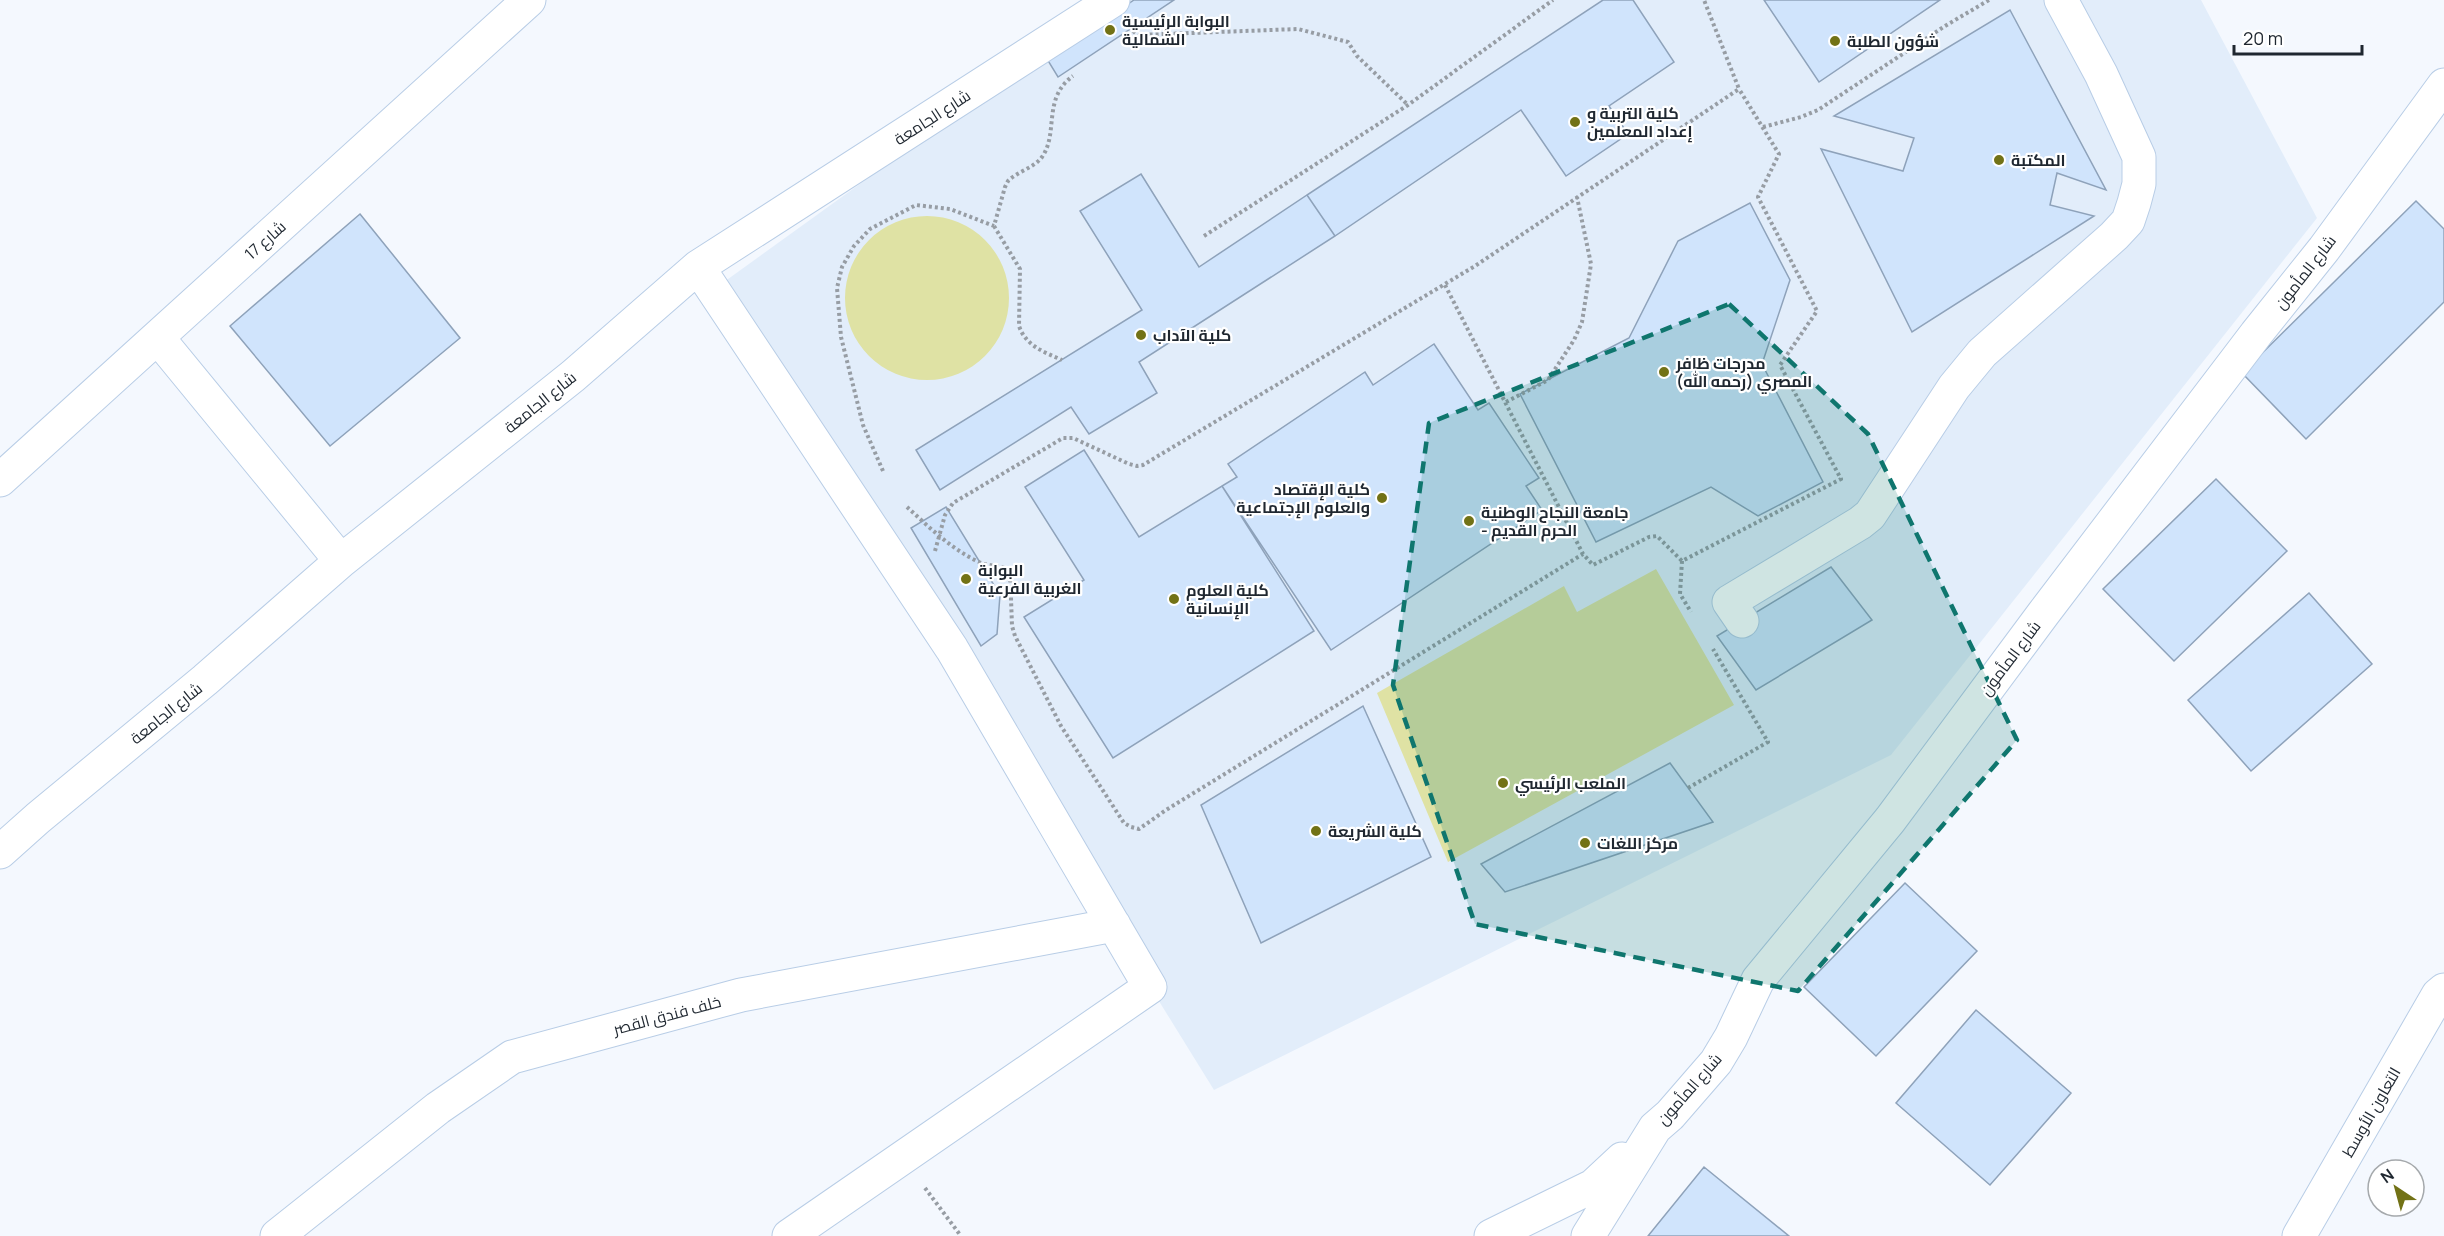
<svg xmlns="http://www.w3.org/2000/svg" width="2444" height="1236" font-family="Manrope,Cairo,sans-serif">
  <rect width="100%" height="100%" fill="#f4f8fe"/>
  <path fill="#e2edfa" d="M1115,0H2201L2317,218L1891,755L1214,1090L717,287Z"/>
  <path fill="#dfe2a4" d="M845 298a82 82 0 1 1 164 0a82 82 0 1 1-164 0Z
    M1656,569L1734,705L1448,862L1377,693L1564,586L1577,612Z"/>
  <path fill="#d0e4fc" stroke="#8ea2ba" stroke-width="1.5" d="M1134,0H1174L1058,77L1047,59Z
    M1603,0H1633L1674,62L1609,106L1628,134L1566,176L1521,110L1335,236L1307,195Z
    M1764,0H1940L1819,82Z
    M2010,10L2106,190L2057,173L2050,205L2094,216L1912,332L1821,149L1903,171L1914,138L1834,116Z
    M1141,174L1199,267L1307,195L1335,236L1139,362L1157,393L1089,434L1071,407L940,490L916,450L1142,310L1080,211Z
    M2416,201L2444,229V302L2306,439L2242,373Z
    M1750,203L1790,280L1762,364L1823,482L1758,516L1711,487L1596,542L1520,394L1629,338L1678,241Z
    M360,214L460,338L330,446L230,326Z
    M1434,344L1478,410L1489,403L1539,478L1526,486L1542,510L1331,650L1222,486L1237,477L1228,464L1365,372L1373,385Z
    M1084,450L1139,537L1222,486L1314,631L1113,758L1024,617L1084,580L1025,487Z
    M2216,479L2287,551L2174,661L2103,589Z
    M946,507L1000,595L997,634L981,646L911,528Z
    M1831,567L1872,620L1756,690L1717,636Z
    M2309,593L2372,664L2251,771L2188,700Z
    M1363,706L1431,857L1261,943L1201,805Z
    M1670,763L1713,822L1505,892L1481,864Z
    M1905,883L1977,951L1876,1056L1804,987Z
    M1976,1010L2071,1093L1990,1185L1896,1103Z
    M1704,1167L1789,1236H1648Z"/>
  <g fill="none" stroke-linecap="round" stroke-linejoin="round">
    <defs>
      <path id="minor" d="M698,267L952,649L1150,987L789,1236
        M158,338L341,561
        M0,480L529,0
        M1742,621L1729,602L1860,523L1870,515L1954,387L1982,353L2114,236L2128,221L2134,203L2139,184V157L2101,74L2061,0
        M0,852L38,818L205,680L341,561L573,376L698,267L1113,0
        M277,1236L438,1108L512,1057L741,995L1114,925
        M1491,1236L1593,1186L1622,1159
        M1588,1236L1655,1128L1670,1115L1716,1062L1731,1037L1758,980L1890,820L2043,614L2256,334L2324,249L2444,85
        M2299,1236L2438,995L2444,990"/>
    </defs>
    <use href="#minor" stroke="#b8cde6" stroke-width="35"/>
    <path stroke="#979da4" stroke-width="4" stroke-dasharray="3 3" stroke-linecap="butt" d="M1133,31L1138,35L1298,29L1348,42L1357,56L1408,105
      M1763,127L1801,117L1818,110L1945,26L1989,0
      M994,226L1020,269L1019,326C1026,346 1044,352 1062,360
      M1204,236L1408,105L1553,0
      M1445,285L1583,554
      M1506,402L1548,380L1574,340L1582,322L1591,264L1577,197
      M883,471L863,425L841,337L837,288L842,267L854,246L870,229L916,205L950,209L994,226L1005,187L1008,181C1018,171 1034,168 1042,157C1059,133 1042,98 1073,76
      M907,507C929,527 951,549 979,562C989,567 1001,564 1010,571L1012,626L1015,636L1061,726L1124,823L1131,827L1139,829L1166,810L1583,554L1593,565L1649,537L1657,536L1682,561L1841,479L1780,365L1817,311L1758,197L1779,154L1739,89
      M935,551L945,515L953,503L1063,438H1073L1129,464L1137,466L1143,465L1475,266L1739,89L1704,0
      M1682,561L1680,594L1691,612
      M1688,788L1768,742L1713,649
      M925,1188L961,1236"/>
    <use href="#minor" stroke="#fff" stroke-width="33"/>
  </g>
  <path fill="#0f766e" fill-opacity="0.2" stroke="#0f766e" stroke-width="4.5" stroke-dasharray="12 8" stroke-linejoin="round" d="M1729,304L1868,434L2017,740L1798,991L1475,924L1393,685L1429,423Z"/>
  <g fill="#727216" stroke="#fff" stroke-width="2">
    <circle cx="1110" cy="30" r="6"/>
    <circle cx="1835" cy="41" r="6"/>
    <circle cx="1575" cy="122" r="6"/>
    <circle cx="1999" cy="160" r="6"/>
    <circle cx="1141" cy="335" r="6"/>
    <circle cx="1664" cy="372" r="6"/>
    <circle cx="1382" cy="498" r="6"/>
    <circle cx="1469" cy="521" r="6"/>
    <circle cx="966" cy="579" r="6"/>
    <circle cx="1174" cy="599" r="6"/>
    <circle cx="1503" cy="783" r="6"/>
    <circle cx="1316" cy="831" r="6"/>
    <circle cx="1585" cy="843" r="6"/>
  </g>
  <g text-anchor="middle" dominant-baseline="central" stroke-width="4.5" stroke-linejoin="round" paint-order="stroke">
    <g font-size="16" font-weight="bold" fill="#1f2730" stroke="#fff" text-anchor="start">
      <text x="1122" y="21">البوابة الرئيسية<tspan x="1122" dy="18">الشمالية</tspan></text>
      <text x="1847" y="41">شؤون الطلبة</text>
      <text x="1587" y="113">كلية التربية و<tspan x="1587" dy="18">إعداد المعلمين</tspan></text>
      <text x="2011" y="160">المكتبة</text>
      <text x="1153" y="335">كلية الآداب</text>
      <text x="1676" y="363">مدرجات ظافر<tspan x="1676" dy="18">المصري (رحمه الله)</tspan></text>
      <text x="1370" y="489" text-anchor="end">كلية الإقتصاد<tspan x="1370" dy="18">والعلوم الإجتماعية</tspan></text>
      <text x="1481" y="512">جامعة النجاح الوطنية<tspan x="1481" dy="18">- الحرم القديم</tspan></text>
      <text x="978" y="570">البوابة<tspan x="978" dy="18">الغربية الفرعية</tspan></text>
      <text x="1186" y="590">كلية العلوم<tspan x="1186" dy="18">الإنسانية</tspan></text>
      <text x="1515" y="783">الملعب الرئيسي</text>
      <text x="1328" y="831">كلية الشريعة</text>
      <text x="1597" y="843">مركز اللغات</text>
    </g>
    <g font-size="16" fill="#1f2730" stroke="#fff">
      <text transform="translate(932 117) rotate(-33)">شارع الجامعة</text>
      <text transform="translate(265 240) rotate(-42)">شارع 17</text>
      <text transform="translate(2305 272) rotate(-52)">شارع المأمون</text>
      <text transform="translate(540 402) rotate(-39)">شارع الجامعة</text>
      <text transform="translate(2010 658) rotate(-53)">شارع المأمون</text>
      <text transform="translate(166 713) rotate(-39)">شارع الجامعة</text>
      <text transform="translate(667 1015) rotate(-15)">خلف فندق القصر</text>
      <text transform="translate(1689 1089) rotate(-49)">شارع المأمون</text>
      <text transform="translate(2371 1112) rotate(-60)">التعاون الأوسط</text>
    </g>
  </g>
  <g transform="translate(2396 1188) rotate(324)"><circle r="28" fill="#ffffff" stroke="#a5a9ac" stroke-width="1.5"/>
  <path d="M0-4.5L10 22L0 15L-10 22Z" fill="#727216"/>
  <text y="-9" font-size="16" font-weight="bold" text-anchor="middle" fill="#1f2730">N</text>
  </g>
  <path d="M2234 45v9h128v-9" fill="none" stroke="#1f2730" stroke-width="3"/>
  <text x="2243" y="45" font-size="18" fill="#1f2730" stroke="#ffffff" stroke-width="4.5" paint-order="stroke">20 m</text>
</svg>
